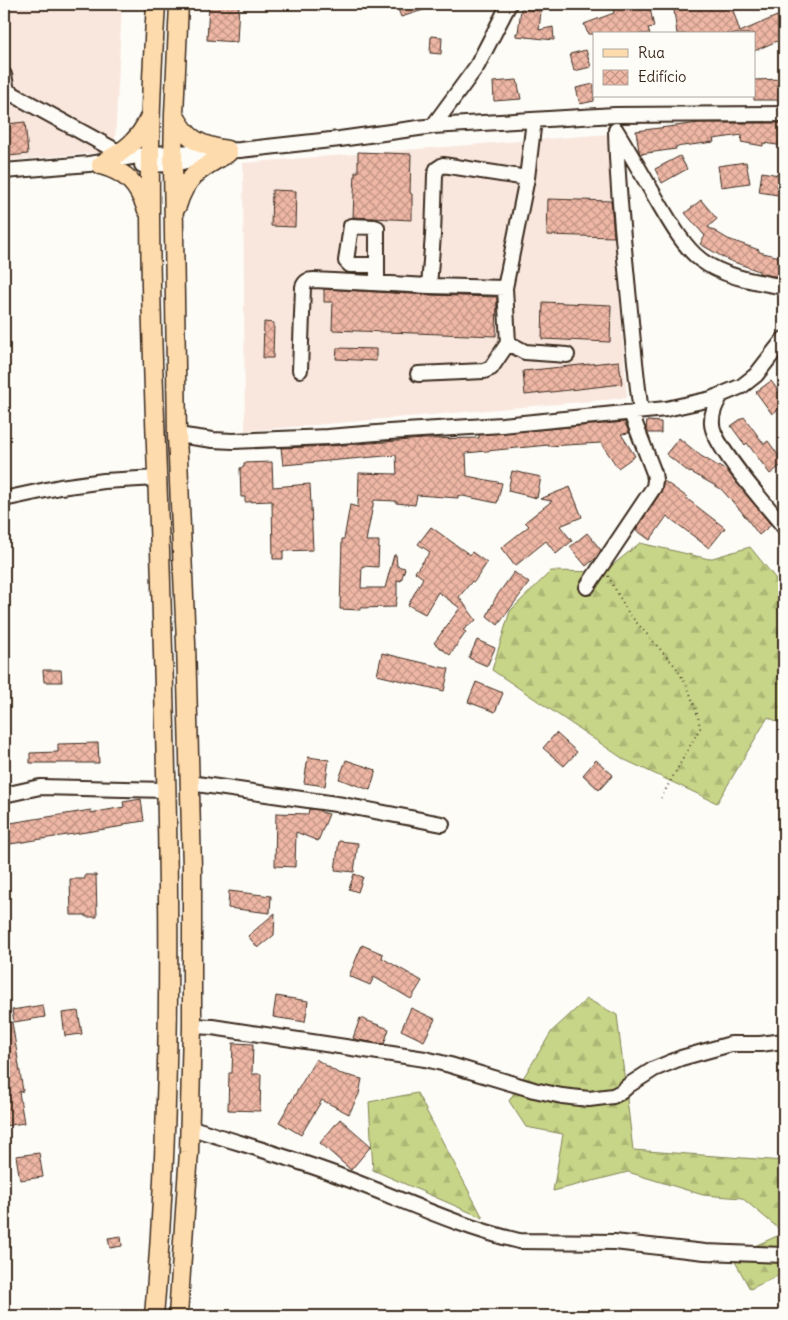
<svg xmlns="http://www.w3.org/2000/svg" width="788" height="1320" font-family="Delius,sans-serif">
  <defs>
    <pattern id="forest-firs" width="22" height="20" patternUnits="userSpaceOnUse" patternTransform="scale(1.25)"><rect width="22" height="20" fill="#c7d588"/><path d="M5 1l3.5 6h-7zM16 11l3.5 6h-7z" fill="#acb775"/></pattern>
    <pattern id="building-cross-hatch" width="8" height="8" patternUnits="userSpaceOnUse" patternTransform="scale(1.25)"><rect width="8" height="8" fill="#efb7a5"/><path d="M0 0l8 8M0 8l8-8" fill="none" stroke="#c39586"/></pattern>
  </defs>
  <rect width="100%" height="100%" fill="#fdfcf7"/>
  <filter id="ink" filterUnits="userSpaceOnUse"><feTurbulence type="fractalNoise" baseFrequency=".02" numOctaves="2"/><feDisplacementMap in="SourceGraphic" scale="10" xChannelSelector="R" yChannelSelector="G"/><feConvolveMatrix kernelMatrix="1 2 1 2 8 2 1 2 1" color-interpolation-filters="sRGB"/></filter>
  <g filter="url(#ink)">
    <path fill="#f9e7de" d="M4,4H122L115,142L105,152L4,161Z
      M608,134L627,398L245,431L243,163Z"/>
    <path fill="url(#forest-firs)" stroke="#818053" d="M640,543L709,559L750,547L784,589V725L768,717L717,803L625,760L492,670L510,611L551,571L604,572Z
      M587,999L617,1015L633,1150L784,1161V1273L750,1289L732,1256L784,1233L742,1198L703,1195L628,1172L553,1191L563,1134L526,1127L509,1101L552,1031Z
      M417,1093L483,1218L373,1170L369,1102Z"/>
    <path fill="url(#building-cross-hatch)" stroke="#3b2a1e" d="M209,4H239L237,42L207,40Z
      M396,4H436V6L401,17Z
      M639,4H649L654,27L648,28L650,34H588L584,24L614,13L613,8Z
      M672,4H731L740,32L777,16L779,20L784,17V38L754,51V34H677L674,10Z
      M521,9L541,11L539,30L553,27L554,40L516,36V33H518Z
      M431,36L442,37L441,54L430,53Z
      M586,50L591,67L574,71L570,54Z
      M784,79V100H754V80Z
      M517,80L521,99L494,101L493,82Z
      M594,84V101L580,104L576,88Z
      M25,122L28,154L9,156L6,124Z
      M699,123H784V146L763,143V146L741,142L742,135L713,139L714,142L675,147L676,149L640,154L639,151L636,131Z
      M358,152L411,154L410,193L412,194V220L353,217L355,172H358Z
      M680,156L687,169L662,183L655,169Z
      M746,162L750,183L721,187L718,166Z
      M762,172L784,176V196L759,192Z
      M272,190L296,191L295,227L271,226Z
      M548,199L611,201L614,237L547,235Z
      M701,200L717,219L708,227L728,239L759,250V252L784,258V278L759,273V271L728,260L700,244L705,236L685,213Z
      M324,289L429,295L497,297L496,336L332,330L333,302H324Z
      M543,302L611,305L610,342L542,339Z
      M264,322L274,323L273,358H263Z
      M337,348L376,349V361L336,359Z
      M619,361L622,384L525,395L523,371Z
      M771,381L784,398V405L772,414L756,392Z
      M744,417L764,444L768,441L784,463L770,474L747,443L745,445L731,426Z
      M647,421L661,422V433H648L646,429Z
      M625,422L629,433L621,434L635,456L618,468L601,443L548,446V445L466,453L467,476L502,483L497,503L458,495V498L417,495L415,505L396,503V501L374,500L366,541H379L378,567L362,566L361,588H385L394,555H396L397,566L405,568L401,581L397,580V597L395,607L360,608V610L340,609L342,539H344L350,505L358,507L359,473L397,474L396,455L283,465L281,448L329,446L424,439L479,438V435Z
      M679,438L701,456L727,471L771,525L759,535L741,511L721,489L691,472L690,473L666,454Z
      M272,462L273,487L310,484L313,550L283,551V559H273L272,501L245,502V497H241L240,468L244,467V463Z
      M512,471L541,477L537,498L508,491Z
      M664,481L687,497L686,498L725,528L709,548L667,516L650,540L636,530L661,492Z
      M570,487L582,517L560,526L572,541L556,554L546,541L515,566L501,548L529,526L525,522L552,501L540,499Z
      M431,527L470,555L472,552L487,563L474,582L472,581L459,597L476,620L463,630L466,632L450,655L434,643L460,608L438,592L425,614L408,605L423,578L415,572L430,552L418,544Z
      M587,533L601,550L596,558L586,566L570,547Z
      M514,572L529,583L498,625L487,616L496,597Z
      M477,640L495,648L487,666L469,658Z
      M382,653L449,669L444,691L377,675Z
      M43,670H61L62,682H44Z
      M476,682L503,693L495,712L468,702Z
      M556,733L577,752L564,766L543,748Z
      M98,743L99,763H30V753L58,752V744Z
      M308,757L329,760L325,786L304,783Z
      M346,760L376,770L370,790L339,779Z
      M596,760L613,775L599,790L583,775Z
      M141,799L144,821L124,824V826L4,845V824L91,810V813L124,807L123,802Z
      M309,809L319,810L321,812L329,814L318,841L296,832L295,867L275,866L276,813L308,814Z
      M339,841L358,843L354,872L335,870Z
      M354,874L363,877L358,892L349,889Z
      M85,875H96L97,917H86V915H71L70,879H85Z
      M229,891L271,896L270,913L228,908Z
      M275,913L274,935L258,948L248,936Z
      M362,945L383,954L382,958L422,981L411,999L374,977L370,985L349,976Z
      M276,996L308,1001L305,1022L273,1017Z
      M43,1005L45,1017L14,1022L12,1010Z
      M411,1008L435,1019L424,1041L401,1030Z
      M78,1011L82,1034L65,1036L62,1013Z
      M360,1018L389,1029L384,1044L358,1040L353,1038Z
      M12,1022L23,1091L19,1092L24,1123L4,1126V1023Z
      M233,1043L253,1044L252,1074H261L260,1111L228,1110L229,1073H232Z
      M316,1059L338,1073L362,1079L359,1094L349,1114L322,1100L301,1135L279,1122Z
      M340,1119L371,1146L351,1170L320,1143Z
      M39,1153L43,1177L20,1180L16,1156Z
      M121,1236L122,1246L110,1248L108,1238Z"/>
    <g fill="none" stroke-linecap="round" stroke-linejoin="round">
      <defs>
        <path id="minor" d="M4,75L7,91
          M4,91H7L120,153
          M433,126L477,66L509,4
          M616,130C617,184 623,237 628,290C632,330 635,371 641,411
          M617,132C630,153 642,174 654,195C666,215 682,246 701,260C723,277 758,282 784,287
          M142,165L173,164L202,158
          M4,171L89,164L150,154L240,150L340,139L433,126L615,115L784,114
          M377,283V228L374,227L351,226L346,261L350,265H377
          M429,286L433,235L435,175L437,169L443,165L527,178
          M508,343L525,352L567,355
          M300,370L303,287C305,281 308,280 314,280L429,286L505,288L527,178L534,120
          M418,374L484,371L491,368L508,343L505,288
          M721,395C716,404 711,413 712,424C713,446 769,508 784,527
          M177,435L213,440L233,441L328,437L389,432L502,425L666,409L711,399L742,386L756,375L784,339
          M4,499L60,487L104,481L157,478
          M587,587L654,487L655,480L654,473L631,413
          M190,783L343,805L442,824
          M4,795L40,787L166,790
          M192,1026L212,1027L425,1059L450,1065L534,1090L562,1096L589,1099L613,1096L621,1092L629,1085L654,1069L681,1058L731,1044H760L784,1041
          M189,1127C238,1143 289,1157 337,1175C397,1197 456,1226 519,1241L614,1242L705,1252L784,1255"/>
        <path id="major" d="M174,114C187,139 199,146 227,150
          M106,161C126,150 140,139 149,118
          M101,165C127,172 138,185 147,210
          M177,206C186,175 202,168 228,153
          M154,1316C176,1062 168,806 160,551C155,419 149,287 150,155C150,105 153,54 156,4
          M178,1316L189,1152L192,1026V868L186,643L177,435L173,164L174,114L179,4"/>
      </defs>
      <use href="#minor" stroke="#3b2a1e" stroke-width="18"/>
      <use href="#major" stroke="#3b2a1e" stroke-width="21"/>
      <path stroke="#3b2a1e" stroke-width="2" stroke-dasharray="1 4" stroke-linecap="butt" d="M608,576L629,614L676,667L688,688L698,716L700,728L661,798"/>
      <use href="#minor" stroke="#fdfcf7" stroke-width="14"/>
      <use href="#major" stroke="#fedbac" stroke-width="18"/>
    </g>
  </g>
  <rect width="788" height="1320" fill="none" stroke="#fdfcf7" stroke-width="20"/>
  <rect x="10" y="10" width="768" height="1300" fill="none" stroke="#3b2a1e" stroke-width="2" filter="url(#ink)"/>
  <rect x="593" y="32" width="162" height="65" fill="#fdfcf7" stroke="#afa8a0"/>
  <rect x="603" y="49" width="25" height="8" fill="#fedbac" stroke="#afa8a0"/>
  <text x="638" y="58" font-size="15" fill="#3b2a1e">Rua</text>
  <rect x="603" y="70" width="25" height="15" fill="url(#building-cross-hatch)" stroke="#afa8a0"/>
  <text x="638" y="82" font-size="15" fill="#3b2a1e">Edifício</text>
</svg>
